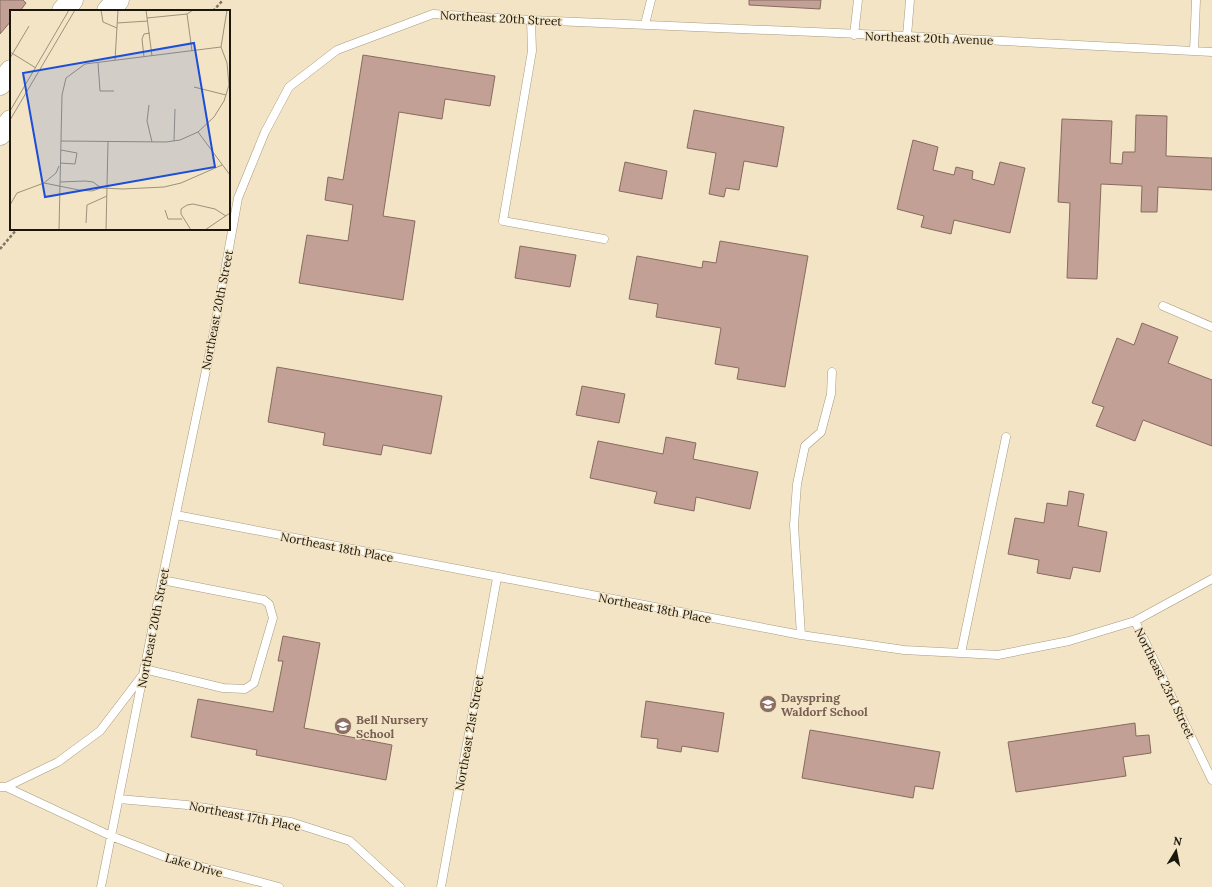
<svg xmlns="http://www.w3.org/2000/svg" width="1212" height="887" font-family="Lora,serif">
  <rect width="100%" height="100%" fill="#f2e4c5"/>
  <path fill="#c2a095" stroke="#886a5f" d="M0,0H23L26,3L20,11H11V21L0,34Z
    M749,0H821L820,9L749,5Z
    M363,55L495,76L490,106L445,99L442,119L399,112L383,216L415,221L403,300L299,283L307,235L348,241L353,205L325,200L328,177L343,180Z
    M694,110L784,127L777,167L744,161L739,190L726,188L724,197L709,194L716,153L687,148Z
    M1136,115L1167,116L1166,156L1212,158V190L1158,187L1157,212H1141L1142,186L1101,184L1097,279L1067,278L1070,203L1058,202L1062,119L1112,121L1110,163L1122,164L1123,152H1135Z
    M913,140L938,147L933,170L954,175L956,167L973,171L972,179L994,185L1000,162L1025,168L1010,233L954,220L951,234L921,227L924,216L897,209Z
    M625,162L667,171L662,199L619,191Z
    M720,241L808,256L785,387L737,379L739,368L715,364L721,328L656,317L658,304L629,299L637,256L702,268L703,261L716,263Z
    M520,246L576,255L570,287L515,278Z
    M1142,323L1178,337L1168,363L1212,380V446L1143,420L1135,441L1096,426L1104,407L1092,403L1117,338L1134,345Z
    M277,367L442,396L431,454L383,445L381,455L323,445L325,433L268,422Z
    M582,386L625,394L619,423L576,415Z
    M666,437L696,443L693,459L758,472L750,509L696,497L694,511L654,503L657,492L590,478L598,441L663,454Z
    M1069,491L1084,494L1078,526L1107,532L1100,572L1073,567L1070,579L1037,573L1039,560L1008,554L1015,518L1044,523L1047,503L1067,506Z
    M283,636L320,643L304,728L392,745L386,780L256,755L257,750L191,737L198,699L273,712L283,661H278Z
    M646,701L724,713L718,752L682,746L681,752L657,748L658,739L641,737Z
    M1135,723L1136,736L1149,735L1151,753L1123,757L1126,776L1016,792L1008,742Z
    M810,730L940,752L933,789L915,786L913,798L802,778Z"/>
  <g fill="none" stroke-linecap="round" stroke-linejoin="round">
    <defs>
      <path id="lane" d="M531,20L532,51L503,221L604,239
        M645,24L651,0
        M854,35L858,0
        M907,36L910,0
        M1194,51L1196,0
        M1163,306L1212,327
        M176,515L801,635L904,650L998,655L1069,641L1135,621L1212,579
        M1135,621L1212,780
        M801,635L794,525L797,484L805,446L821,432L831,394L832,372
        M961,653L1006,437
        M144,669L223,688L245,689L254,683L273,618L269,604L264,600L162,580
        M0,787H6L58,762L100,731L142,676
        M6,787L111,836L168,858L279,887
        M119,799L187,805L291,822L350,841L400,887
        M101,887L162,580L213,337L238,198L265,132L289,87L337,50L433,14L531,20L907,36L1212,52
        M441,887L497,578"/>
      <path id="highway" d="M63,11L72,0
        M108,11L118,0
        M0,84L11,71
        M0,134L11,121"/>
    </defs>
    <use href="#lane" stroke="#a89b7f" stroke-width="9"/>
    <use href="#highway" stroke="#a89b7f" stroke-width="23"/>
    <path stroke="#7f7662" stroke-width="2.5" stroke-dasharray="3 2" stroke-linecap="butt" d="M213,11L223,0
      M0,249L17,229"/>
    <use href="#lane" stroke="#fff" stroke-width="8"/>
    <use href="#highway" stroke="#fff" stroke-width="22"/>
  </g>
  <defs>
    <symbol id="school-disc" viewBox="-11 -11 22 22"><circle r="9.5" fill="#8d6e63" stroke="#f2e4c5"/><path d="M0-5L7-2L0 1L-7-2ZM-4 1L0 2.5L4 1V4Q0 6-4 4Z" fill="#fff"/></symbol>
  </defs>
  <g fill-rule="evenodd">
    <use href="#school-disc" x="758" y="694" width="20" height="20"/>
    <use href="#school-disc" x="333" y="716" width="20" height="20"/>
  </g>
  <g text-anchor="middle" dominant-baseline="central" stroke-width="3" stroke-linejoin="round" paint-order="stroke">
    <g font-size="12" fill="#1c170c" stroke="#f2e4c5">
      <text transform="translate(501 18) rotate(3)">Northeast 20th Street</text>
      <text transform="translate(929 38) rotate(2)">Northeast 20th Avenue</text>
      <text transform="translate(217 310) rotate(-79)">Northeast 20th Street</text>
      <text transform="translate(337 547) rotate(11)">Northeast 18th Place</text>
      <text transform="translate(655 608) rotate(11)">Northeast 18th Place</text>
      <text transform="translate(153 628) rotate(-79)">Northeast 20th Street</text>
      <text transform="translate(1165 683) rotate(64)">Northeast 23rd Street</text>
      <text transform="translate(469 733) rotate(-80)">Northeast 21st Street</text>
      <text transform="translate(245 816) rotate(11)">Northeast 17th Place</text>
      <text transform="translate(194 865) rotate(16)">Lake Drive</text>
    </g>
    <g font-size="12" font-weight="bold" fill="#785e54" stroke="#f2e4c5" text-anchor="start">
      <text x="781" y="697">Dayspring<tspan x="781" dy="14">Waldorf School</tspan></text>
      <text x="356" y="719">Bell Nursery<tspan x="356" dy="14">School</tspan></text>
    </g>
  </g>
  <g transform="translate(10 10)">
    <rect width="220" height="220" fill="#f2e4c5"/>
    <path fill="none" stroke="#9c927b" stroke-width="1" d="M91,0L93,12L107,18M136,0L142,46M177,4L182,41M137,8L177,4L183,0M107,13L138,11M0,42L26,58M134,47L132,29L134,24L140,23M0,48L19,16M105,50L108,0M88,53L90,81H104M184,77L216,85M139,95L137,111L142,132M0,101L59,0M0,110L65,0M188,122L220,165M51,131L156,132L170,130L188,122L204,107L214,91L219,75L217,53L211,37L217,0M164,131L165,99M50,153L65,154L67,143L51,140M50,172L75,171L83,172L91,178L113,179L154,177L171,173L212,155M34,173L69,180L82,181L91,178M0,195L7,183L34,173L46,163L49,156M155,200L158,209H172M76,213L77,195L97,186M49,220L52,85L56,68L75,54L211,37M96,220L98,132M181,220L171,204V199L177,195L183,194L205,199L216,206M195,220L220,203"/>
    <path fill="#1d4ed8" fill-opacity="0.15" stroke="#1d4ed8" stroke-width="2" d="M184,33L205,157L35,187L13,63Z"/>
    <rect width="220" height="220" fill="none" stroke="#1c170c" stroke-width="2"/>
  </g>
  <g transform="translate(1176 851) rotate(10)" stroke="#f2e4c5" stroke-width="3" paint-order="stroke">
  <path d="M0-3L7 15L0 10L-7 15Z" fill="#1c170c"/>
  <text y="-6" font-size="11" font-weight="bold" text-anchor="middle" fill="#1c170c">N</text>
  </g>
</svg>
